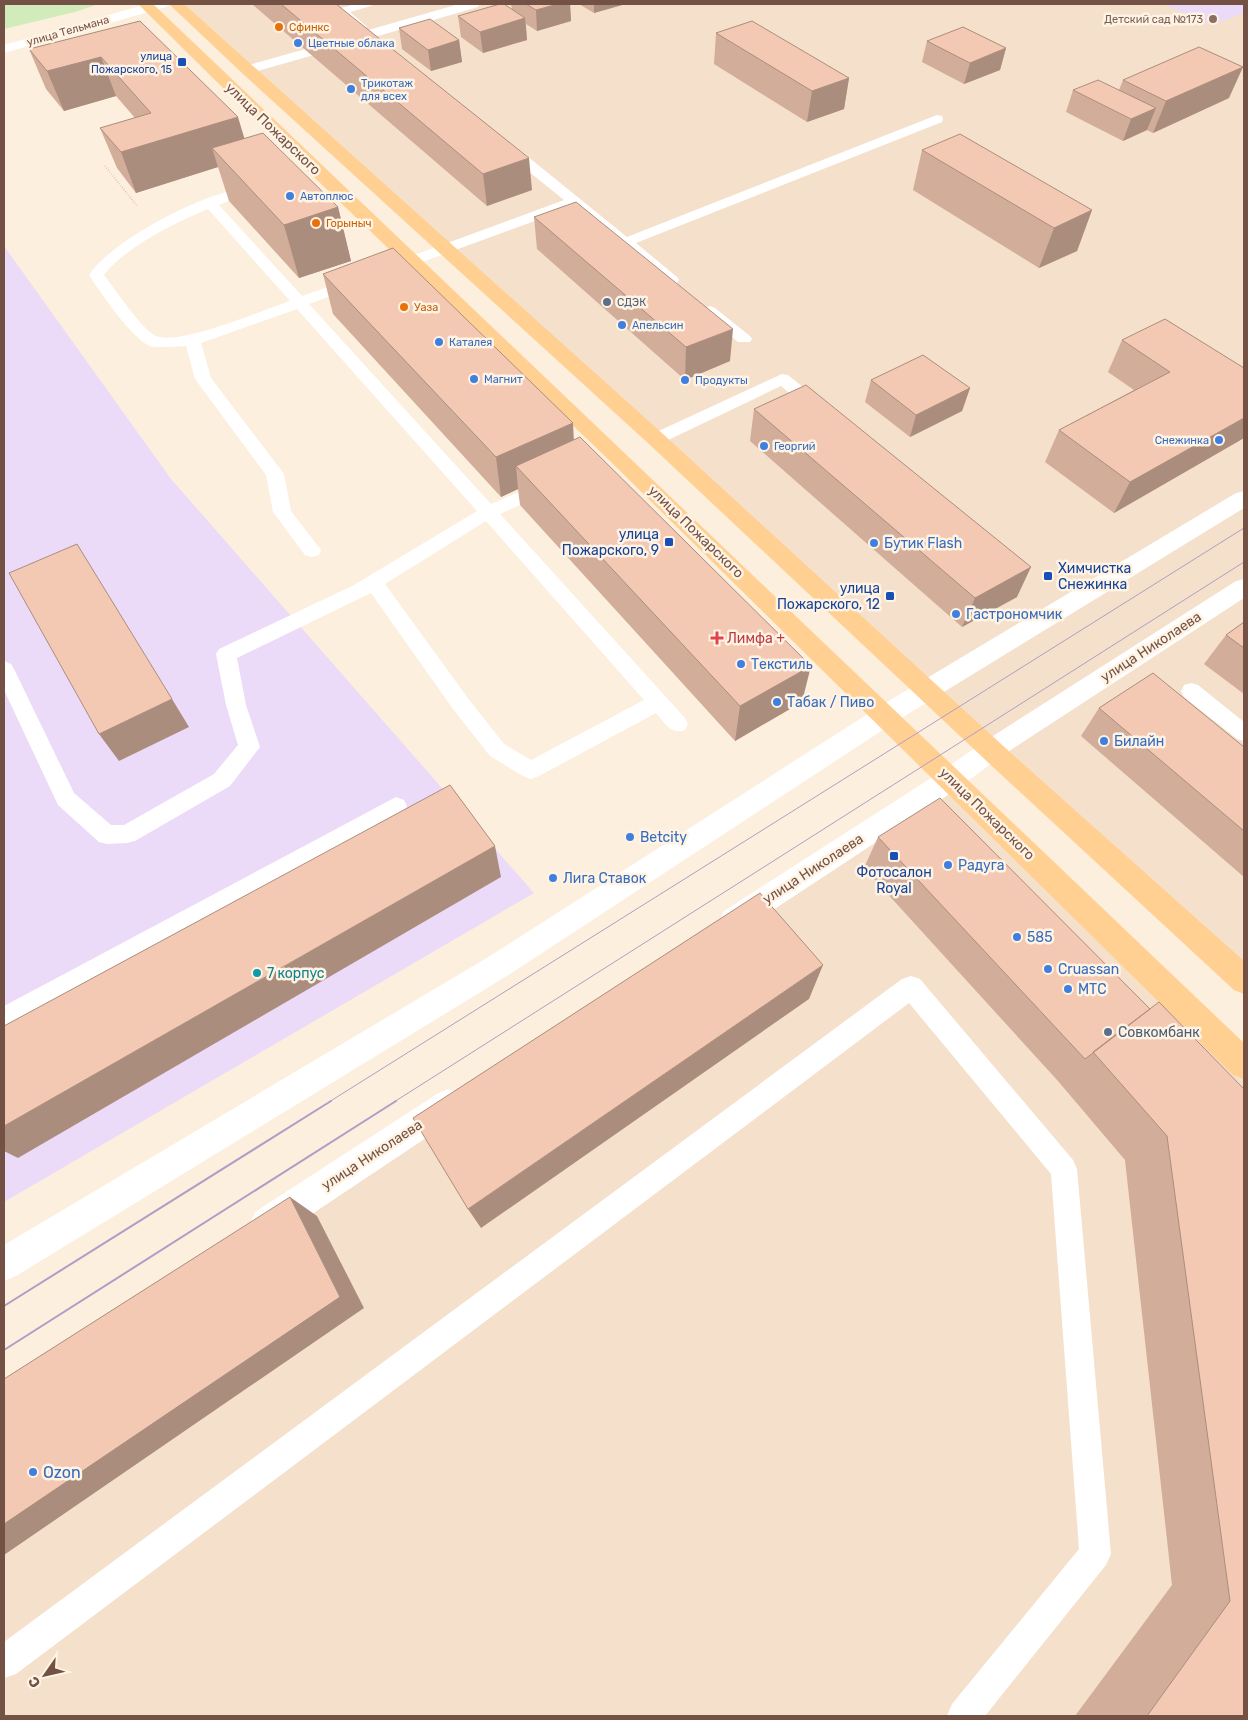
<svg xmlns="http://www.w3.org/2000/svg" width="1248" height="1720" font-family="Rubik,sans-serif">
  <rect width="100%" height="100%" fill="#fdefdd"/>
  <path fill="#f5e0cb" d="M176,4H1244V980L1003,761Z
    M951,779L1244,1064V1716H4V1396Z"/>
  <path fill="#ecdaf9" d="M1164,4H1244V13L1211,25Z
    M4,246L171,479L534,893L4,1202Z"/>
  <path fill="#d2ebbb" d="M4,4H99L75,12L4,29Z"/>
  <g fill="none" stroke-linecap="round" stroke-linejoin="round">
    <path stroke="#d8ac97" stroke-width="2" stroke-dasharray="0.5 2" stroke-linecap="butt" d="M105,166L137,206"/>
    <path fill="#fff" fill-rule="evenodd" d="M355,4H373L371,6L350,12L365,25L367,27L365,29H357L336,11L338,9Z
      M937,115L942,116L943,119L942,122L636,243L677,277L679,280L677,283H667L573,207L395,272H385L383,269L385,266L564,200L501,149L499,146L501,143H511L627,237Z
      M230,191L237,195L235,198L219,205L302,296L351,279H361L363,282L361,285L309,304L491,504L542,482L548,480L554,482L557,486L554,490L500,514L685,718L688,724L685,730C671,735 665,723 656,713L539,776L531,779L523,776L490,756L453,709L371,593L237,658L246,705L260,747L230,786L135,841L127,843L107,844L99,842L58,805L4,690V661L11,664L14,669L74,793L111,825H124L214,774L238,745L226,705L216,654L219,649L354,585L477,511L297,309L201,343L211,378L281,470L284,474L291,511L321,550L319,555L312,557L305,555L273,512L266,475L195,379L186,346C175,346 160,349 150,346C132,339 100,292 89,275C112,241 190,201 230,191ZM208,209L290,301C263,310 179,346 156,336C142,330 115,289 104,275C125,247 175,223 208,209ZM486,521L644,700L531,760L504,744L467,697L385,584Z
      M710,306L715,308L750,336L752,339L750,342H738L705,314L702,311L705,308Z
      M782,374L788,375L825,405L827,409L825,413L819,414L813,413L781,386L662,443L656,445L650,443L647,439L650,435Z
      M1191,683L1198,685L1244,722V741L1237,739L1184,697L1181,691L1184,685Z
      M396,797L404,800L407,806L404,812L4,1031V1006Z
      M911,976L920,979L1073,1160L1077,1169L1111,1554L1106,1565L985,1716H947L952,1704L1079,1549L1051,1174L909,1003L16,1674L4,1678V1642L902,979Z"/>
    <path fill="#fff" fill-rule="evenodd" d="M459,4H480L478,7L354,43H344L342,40L344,37Z
      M309,48L314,49L316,52L314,55L247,74L242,73L240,70L242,67Z"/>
    <path fill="#fff" fill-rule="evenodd" d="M147,4H168L166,7L4,53V45Z
      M1244,491V508L895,722L510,974L16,1276L4,1281V1245L490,956L877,708L1236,493Z
      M1244,579V598L1000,757L960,787L744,929L734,933L724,929L720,920L724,911L942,771L982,743L1236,581Z
      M448,1089L459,1094L464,1105L459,1116L279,1236L267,1241L255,1236L250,1224L255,1212L437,1094Z"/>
    <path fill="#ffd092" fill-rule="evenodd" d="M138,4H153L1244,1043V1079L1233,1075L611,462L294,158Z
      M169,4H184L663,434L1012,754L1244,961V994L1234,990L994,768L649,444L242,73Z"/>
    <path stroke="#b09dc6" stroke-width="1" d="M329,1102L1244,528
      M394,1102L1244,562"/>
    <path stroke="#b09dc6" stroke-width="2" d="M4,1306L331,1101
      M4,1350L396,1101"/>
  </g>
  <path fill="#d2ad9a" d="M252,4H336L532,190L487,206Z
    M511,4H570L571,21L537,31L526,24L527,40L483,53L461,37L458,16L512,9Z
    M579,4H622V5L594,13Z
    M140,21L244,138L338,207L351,261L299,278L229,201L218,167L136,193L117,168L100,128L135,118L116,96L64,111L46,89L29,49Z
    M399,28L459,40L462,62L431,71L402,49Z
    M716,33L849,78L844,109L807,122L714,64Z
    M927,41L1006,48L1000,70L964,84L922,62Z
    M1123,80L1229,98L1153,133L1147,130L1123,141L1066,112L1073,90H1119Z
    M922,150L1092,210L1077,251L1039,268L913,190Z
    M534,217L730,361L685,380L537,249Z
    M323,274L573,423V440L802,702L735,741L520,505L518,489L501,497L333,314Z
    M1122,340L1244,368V438L1114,513L1045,462L1059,430L1134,390L1108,372Z
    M871,380L970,388L962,411L910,437L865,402Z
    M754,409L1017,597L962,627L750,441Z
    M1244,622V694L1204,664L1226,635Z
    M1099,708L1244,747V877L1081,736Z
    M878,837L1150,1009L1244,1089V1716H1075L1172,1585L1125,1160L1058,1081L864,868Z"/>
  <path fill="#ab8d7d" d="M558,4H570L571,21L537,31L536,10Z
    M594,4H622V5L594,13Z
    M525,18L527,40L483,53L480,32Z
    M459,40L462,62L431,71L428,50Z
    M1006,48L1000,70L964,84L970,63Z
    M101,57L116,96L64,111L47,71Z
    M1243,67L1229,98L1153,133L1166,101Z
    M849,78L844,109L807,122L812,91Z
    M1156,108L1147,130L1123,141L1131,119Z
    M238,117L250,157L212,148L218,167L136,193L121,152Z
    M529,158L532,190L487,206L483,174Z
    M338,207L351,261L299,278L284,225Z
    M1092,210L1077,251L1039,268L1054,228Z
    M733,329L730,361L685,380L686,347Z
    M970,388L962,411L910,437L916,415Z
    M1244,418V438L1114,513L1130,482Z
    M573,423L575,464L516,466L518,489L501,497L496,457Z
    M1031,567L1017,597L962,627L975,598Z
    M811,666L802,702L735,741L740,706Z
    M172,699L189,727L119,761L99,734Z
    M495,846L501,877L18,1158L4,1151V1126Z
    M823,965L809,999L481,1228L468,1209Z
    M290,1197L317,1216L364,1308L4,1555V1524Z"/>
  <path fill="#f4c9b3" stroke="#ab8d7d" d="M281,4H336L529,158L483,174Z
    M500,4H504L525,18L480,32L458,16Z
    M526,4H558L536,10Z
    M430,19L459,40L428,50L399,28Z
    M140,21L238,117L121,152L100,128L151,113L101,57L47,71L29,49Z
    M752,21L849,78L812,91L716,33Z
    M963,27L1006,48L970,63L927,41Z
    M1199,47L1243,67L1166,101L1123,80Z
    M1098,80L1156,108L1131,119L1073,90Z
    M263,133L338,207L284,225L212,148Z
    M960,134L1092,210L1054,228L922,150Z
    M576,202L733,329L686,347L534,217Z
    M393,248L573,423L496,457L323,274Z
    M1165,319L1244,368V418L1130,482L1059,430L1170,372L1122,340Z
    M923,355L970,388L916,415L871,380Z
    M806,385L1031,567L975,598L754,409Z
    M580,437L811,666L740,706L516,466Z
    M77,544L172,699L99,734L9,573Z
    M1244,622V648L1226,635Z
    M1153,673L1244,747V831L1099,708Z
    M450,785L495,846L4,1126V1026Z
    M940,798L1150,1009L1085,1059L878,837Z
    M760,893L823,965L468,1209L413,1118Z
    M1159,1002L1244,1089V1716H1147L1230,1601L1167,1136L1093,1052Z
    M290,1197L340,1297L4,1524V1379Z"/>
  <circle fill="#8d6e63" stroke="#fff3e4" stroke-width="2" cx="1213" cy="19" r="5"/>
  <g fill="#e8710a" stroke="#fff3e4" stroke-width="2">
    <circle cx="279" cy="27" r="5"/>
    <circle cx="316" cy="223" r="5"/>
    <circle cx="404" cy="307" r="5"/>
  </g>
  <g fill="#3f7fe0" stroke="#fff3e4" stroke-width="2">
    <circle cx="298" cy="43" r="5"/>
    <circle cx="351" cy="89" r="5"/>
    <circle cx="290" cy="196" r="5"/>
    <circle cx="622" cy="325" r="5"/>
    <circle cx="439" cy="342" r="5"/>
    <circle cx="474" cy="379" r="5"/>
    <circle cx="685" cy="380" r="5"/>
    <circle cx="1219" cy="440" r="5"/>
    <circle cx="764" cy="446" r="5"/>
    <circle cx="874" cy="543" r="5"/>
    <circle cx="956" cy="614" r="5"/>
    <circle cx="741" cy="664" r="5"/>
    <circle cx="777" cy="702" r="5"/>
    <circle cx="1104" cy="741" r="5"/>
    <circle cx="630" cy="837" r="5"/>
    <circle cx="948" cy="865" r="5"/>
    <circle cx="553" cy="878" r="5"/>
    <circle cx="1017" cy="937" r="5"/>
    <circle cx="1048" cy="969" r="5"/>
    <circle cx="1068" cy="989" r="5"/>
    <circle cx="33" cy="1472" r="5"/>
  </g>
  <g fill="#1a4fb4" stroke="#fff3e4" stroke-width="2">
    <rect x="177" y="57" width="10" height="10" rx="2.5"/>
    <rect x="664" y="537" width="10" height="10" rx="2.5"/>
    <rect x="1043" y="571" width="10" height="10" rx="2.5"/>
    <rect x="885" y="591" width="10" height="10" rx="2.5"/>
    <rect x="889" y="851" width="10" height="10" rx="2.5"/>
  </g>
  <g fill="#5c6f8a" stroke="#fff3e4" stroke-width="2">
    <circle cx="607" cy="302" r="5"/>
    <circle cx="1108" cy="1032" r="5"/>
  </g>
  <path fill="#e0444e" stroke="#fff3e4" stroke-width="2" d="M714.5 630.5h5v5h5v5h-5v5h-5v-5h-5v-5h5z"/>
  <circle fill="#0f9aa8" stroke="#fff3e4" stroke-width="2" cx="257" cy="973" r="5"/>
  <g text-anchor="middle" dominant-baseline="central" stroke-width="5" stroke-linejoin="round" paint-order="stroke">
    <g font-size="11" fill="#785e54" stroke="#fff3e4" text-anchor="end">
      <text x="1203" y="19">Детский сад №173</text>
    </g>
    <g font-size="11" fill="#c56008" stroke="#fff3e4" text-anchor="start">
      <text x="289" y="27">Сфинкс</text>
      <text x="326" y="223">Горыныч</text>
      <text x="414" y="307">Уаза</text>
    </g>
    <g font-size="11" fill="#735245" stroke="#fff3e4">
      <text transform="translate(68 31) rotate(-16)">улица Тельмана</text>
    </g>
    <g font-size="11" fill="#366cbe" stroke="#fff3e4" text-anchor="start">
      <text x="308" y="43">Цветные облака</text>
      <text x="361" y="83">Трикотаж<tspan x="361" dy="13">для всех</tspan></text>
      <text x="300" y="196">Автоплюс</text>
      <text x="632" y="325">Апельсин</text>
      <text x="449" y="342">Каталея</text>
      <text x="484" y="379">Магнит</text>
      <text x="695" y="380">Продукты</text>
      <text x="1209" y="440" text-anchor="end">Снежинка</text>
      <text x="774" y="446">Георгий</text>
    </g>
    <g font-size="11" fill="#164399" stroke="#fff3e4" text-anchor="end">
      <text x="172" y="56">улица<tspan x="172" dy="13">Пожарского, 15</tspan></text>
    </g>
    <g font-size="11" fill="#4e5e75" stroke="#fff3e4" text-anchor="start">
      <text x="617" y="302">СДЭК</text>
    </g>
    <g font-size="14" fill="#735245" stroke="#fff3e4">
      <text transform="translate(273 129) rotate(44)">улица Пожарского</text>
      <text transform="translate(696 532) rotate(44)">улица Пожарского</text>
      <text transform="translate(1151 647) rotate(-33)">улица Николаева</text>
      <text transform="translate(987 814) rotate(44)">улица Пожарского</text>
      <text transform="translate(813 869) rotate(-33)">улица Николаева</text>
      <text transform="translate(372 1155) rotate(-33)">улица Николаева</text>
    </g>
    <g font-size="14" fill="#164399" stroke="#fff3e4" text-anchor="end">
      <text x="659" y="534">улица<tspan x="659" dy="16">Пожарского, 9</tspan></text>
      <text x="1058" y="568" text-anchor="start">Химчистка<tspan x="1058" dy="16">Снежинка</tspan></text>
      <text x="880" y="588">улица<tspan x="880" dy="16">Пожарского, 12</tspan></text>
      <text x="894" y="872" text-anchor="middle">Фотосалон<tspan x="894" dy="16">Royal</tspan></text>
    </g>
    <g font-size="14" fill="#366cbe" stroke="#fff3e4" text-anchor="start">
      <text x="884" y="543">Бутик Flash</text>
      <text x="966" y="614">Гастрономчик</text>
      <text x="751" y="664">Текстиль</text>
      <text x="787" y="702">Табак / Пиво</text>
      <text x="1114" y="741">Билайн</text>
      <text x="640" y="837">Betcity</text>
      <text x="958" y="865">Радуга</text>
      <text x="563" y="878">Лига Ставок</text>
      <text x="1027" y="937">585</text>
      <text x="1058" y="969">Cruassan</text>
      <text x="1078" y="989">МТС</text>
    </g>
    <g font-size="14" fill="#be3a42" stroke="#fff3e4" text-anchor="start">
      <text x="727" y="638">Лимфа +</text>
    </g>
    <g font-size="14" fill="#0d838f" stroke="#fff3e4" text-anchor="start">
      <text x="267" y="973">7 корпус</text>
    </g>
    <g font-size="14" fill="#4e5e75" stroke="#fff3e4" text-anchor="start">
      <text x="1118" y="1032">Совкомбанк</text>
    </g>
    <g font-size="16" fill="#366cbe" stroke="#fff3e4" text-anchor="start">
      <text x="43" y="1472">Ozon</text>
    </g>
  </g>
  <rect width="1248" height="1720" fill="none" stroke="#735245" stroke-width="10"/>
  <g transform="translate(45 1675) rotate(236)" stroke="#fff3e4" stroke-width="4" paint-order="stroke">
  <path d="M0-4L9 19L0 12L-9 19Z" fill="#735245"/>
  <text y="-8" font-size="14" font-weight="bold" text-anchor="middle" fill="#735245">С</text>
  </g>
</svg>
